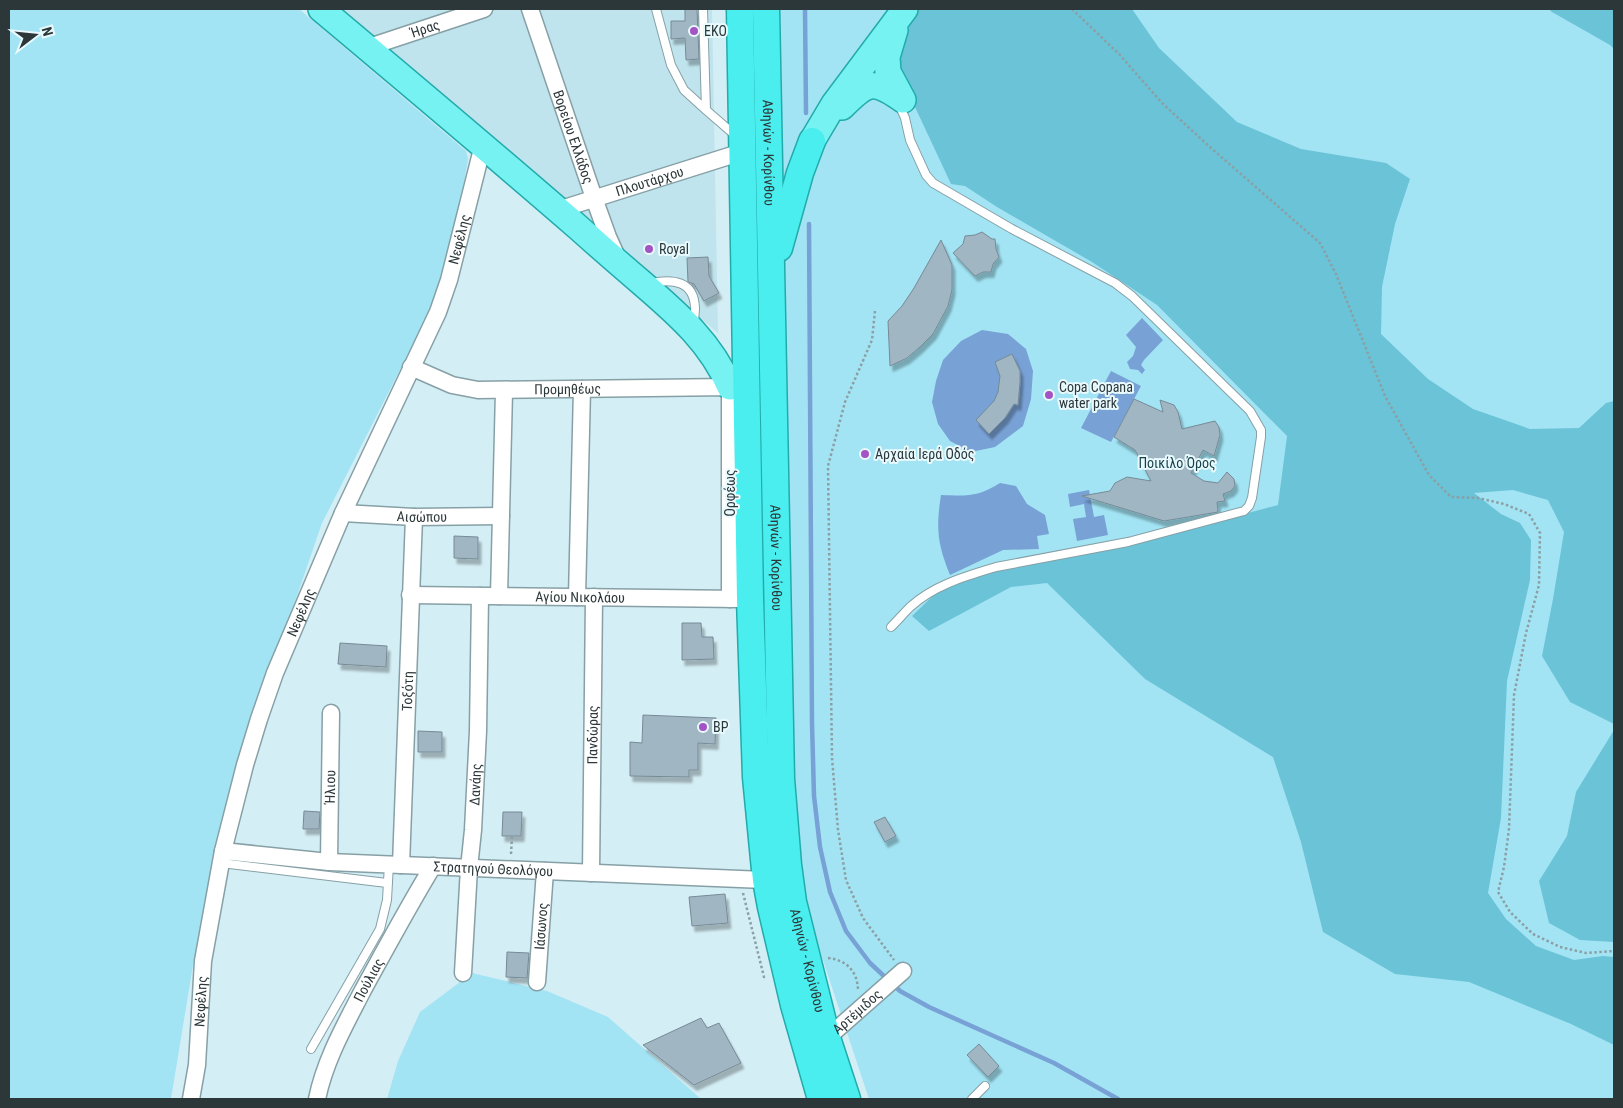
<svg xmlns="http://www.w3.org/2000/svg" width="1623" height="1108" font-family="'Roboto Condensed',sans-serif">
  <defs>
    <filter id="shadow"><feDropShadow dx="3" dy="5.5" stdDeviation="1" flood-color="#0004"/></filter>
  </defs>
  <rect width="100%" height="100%" fill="#d4eef5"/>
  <path fill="#c0e4ed" d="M334,9H712L718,333Z"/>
  <path fill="#a2e4f4" d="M9,9H299L466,151L468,159L461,200L433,305L322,523L240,762L193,965L171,1099H9Z
    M774,9H1614V1099H869L802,897L737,481Z
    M472,973L547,991L608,1017L701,1099H387L398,1061L420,1012Z"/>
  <path fill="#6bc3d7" d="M919,9H1132L1159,48L1237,122L1301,149L1386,163L1410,179L1395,224L1382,287L1381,334L1428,379L1473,409L1530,429L1579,428L1606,403L1614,401V724L1570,702L1542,656L1553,599L1564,532L1548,500L1513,490L1474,493L1501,514L1520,523L1531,540L1530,580L1507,681L1501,818L1488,893L1506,919L1536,946L1574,960L1603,956L1614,957V1045L1571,1024L1469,982L1395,974L1323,932L1301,842L1273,757L1145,679L1047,583L1011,587L929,631L912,616L940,589L1020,561L1129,545L1278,505L1287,436L1157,305L1092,262L997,207L965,186L951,184L893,60L904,31Z
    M1549,9H1614V49L1610,45L1552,12Z
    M1614,730V942L1580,940L1549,923L1539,881L1567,836L1576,792Z"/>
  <path fill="#78a1d5" d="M1142,318L1163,340L1144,360L1141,365L1145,370L1142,374L1138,370L1130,369L1127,362L1133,356L1136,347L1126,335Z
    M982,330L1008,334L1026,349L1033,371L1031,399L1023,426L995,447L971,452L950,441L938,424L932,402L936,381L943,360L961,341Z
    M1111,371L1141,386L1111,442L1081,428Z
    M1000,483L1016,486L1027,504L1045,515L1049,534L1037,536L1039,549L1003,550L950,575C937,543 936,528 941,495C967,496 978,497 1000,483Z
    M1089,490L1094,517L1104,515L1108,535L1077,541L1073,519L1086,517L1084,504L1070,507L1068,494Z"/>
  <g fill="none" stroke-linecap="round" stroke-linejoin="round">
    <path stroke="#78a1d5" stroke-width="4.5" d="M805,9L806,113
      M809,224L812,723L814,796L820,847L830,892L846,931L870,963L900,991L929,1007L1054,1063L1118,1099"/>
  </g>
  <path fill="#a1b6c3" stroke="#768a96" filter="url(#shadow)" d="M685,9H697L699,59L686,60L685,38L671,39V21H685Z
    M982,232L992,239H995L996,249L999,257L993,264L991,272H983L975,276L953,253L963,244L965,236L975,235Z
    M941,240L952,265V290L948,306L933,334L920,347L907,358L890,366L888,321L902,306L914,288Z
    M708,257L709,276L719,293L704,301L694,284L688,282L687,258Z
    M1012,354L1020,371V382L1018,405L1014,404L1005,418L989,434L976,420L994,401L998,392L1000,376L995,362Z
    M1134,399L1163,412L1160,400L1174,405L1178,412L1182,429L1215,421L1219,427L1220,435L1214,456L1203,450L1191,473L1204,481L1218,483L1227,472L1234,479L1235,486L1231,491L1223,494L1225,501L1217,502L1218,512L1164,521L1082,496L1110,491L1115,483L1127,477L1151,481L1135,450L1114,437Z
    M454,536L478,537V559L454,558Z
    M682,623H701L702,637H713L714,659L682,660Z
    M340,643L387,646L386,667L338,664Z
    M643,715L716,718L715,744L698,743V770H689V777L630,776V742L642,743Z
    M418,731L442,732V752H418Z
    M304,811L320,812L319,829H303Z
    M503,812H522L521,836H502Z
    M885,817L896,836L885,842L874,822Z
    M725,894L728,923L692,926L689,897Z
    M507,952L529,953L527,978L506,977Z
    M701,1018L707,1028L719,1023L741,1063L694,1085L643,1045Z
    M979,1044L999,1066L988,1077L967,1055Z"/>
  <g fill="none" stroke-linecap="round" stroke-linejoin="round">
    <defs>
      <path id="service" d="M656,9L671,65L684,90L706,110
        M703,9L706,110L736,136
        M651,283C672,279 694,280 695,308C695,313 694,318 694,324
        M891,627C898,620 904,613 910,607C934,585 966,576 996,567L1128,542L1244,511L1249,506L1252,498L1261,437V430L1250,411L1132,296L1115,283L1012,229L933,183L926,175L910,140L905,118L901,109L903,103
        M221,863L387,883
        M311,1049L380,929L387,900L389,864
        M972,1099L985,1086"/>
      <g id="minor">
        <path id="s1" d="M530,9L594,198L608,237L617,257"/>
        <path id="s2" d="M366,48L484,9"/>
        <path id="s3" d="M558,210L742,152"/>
        <path id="s4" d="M411,367L452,385L478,390L730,387V599"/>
        <path id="s5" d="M343,513L414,517L501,516"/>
        <path id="s6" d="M410,595L740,599"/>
        <path d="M499,596L504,391"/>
        <path d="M577,597L582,389"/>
        <path id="s7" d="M223,851L329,862L766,880"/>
        <path id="s8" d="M329,862L331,713"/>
        <path id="s9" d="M401,865L414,517"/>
        <path id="s10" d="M591,873L594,597"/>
        <path id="s11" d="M463,973L469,868L473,830L478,731L480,596"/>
        <path id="s12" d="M537,982L545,871"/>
        <path id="s13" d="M827,1038L903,971"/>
        <path id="s14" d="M191,1099L197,1065L203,961L223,851L245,765L259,719L275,673L343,513L438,312L449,280L483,145"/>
        <path id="s15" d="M317,1099C325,1060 345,1025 363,990C386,948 408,907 433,866"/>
      </g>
      <path id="primary" d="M321,9C408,82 495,155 580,229C601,248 622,266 643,284C679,315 711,343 730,387
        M895,30L887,57L888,72L903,100
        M842,107C868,81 873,79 903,100
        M812,141L834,104L905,9"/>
      <g id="trunk">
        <path d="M740,9L750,599L756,777L766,880L771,907L794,1005L821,1099"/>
        <path id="s16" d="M766,9C771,265 775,522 781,779L788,865L793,902L827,1038L847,1099"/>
        <path d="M779,248L800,173L812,141"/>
      </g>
    </defs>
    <use href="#service" stroke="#86a0a6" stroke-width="10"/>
    <use href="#minor" stroke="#86a0a6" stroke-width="19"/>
    <use href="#primary" stroke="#22abab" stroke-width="28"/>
    <use href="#trunk" stroke="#22abab" stroke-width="29"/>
    <path stroke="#8b9fa4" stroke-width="2.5" stroke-dasharray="2.5 2.5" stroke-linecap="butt" d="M1072,9L1119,54L1162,103L1211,148L1320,243L1336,274L1385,396L1429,475L1451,497L1478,498L1504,504L1529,514L1540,533L1539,585L1526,633L1514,695L1509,829L1504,867L1498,892L1510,912L1533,934L1560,947L1586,953L1614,951
      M875,311L872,340L845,402L828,466L832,758L838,830L846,880L863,918L894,960
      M511,854L512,836
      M743,893L764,977L767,976
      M828,958C847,960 858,972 858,991"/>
    <use href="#service" stroke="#fff" stroke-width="8"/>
    <use href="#minor" stroke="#fff" stroke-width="16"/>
    <use href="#primary" stroke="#77f2f2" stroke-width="25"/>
    <use href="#trunk" stroke="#4aeeee" stroke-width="26"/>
  </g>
  <g fill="#a453c4" stroke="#e9fafe" stroke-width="2">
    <circle cx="694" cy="31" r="5"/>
    <circle cx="649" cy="249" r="5"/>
    <circle cx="1049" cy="395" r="5"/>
    <circle cx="865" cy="454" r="5"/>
    <circle cx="703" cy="727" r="5"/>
  </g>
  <g text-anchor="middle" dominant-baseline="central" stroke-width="4" stroke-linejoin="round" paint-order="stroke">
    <g font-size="14" fill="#2c3739" stroke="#e9fafe">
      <text stroke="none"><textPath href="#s2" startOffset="62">Ήρας</textPath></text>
      <text stroke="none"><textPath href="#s1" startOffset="135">Βορείου Ελλάδος</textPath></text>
      <text stroke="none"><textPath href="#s16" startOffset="144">Αθηνών - Κορίνθου</textPath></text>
      <text stroke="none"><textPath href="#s3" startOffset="96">Πλουτάρχου</textPath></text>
      <text stroke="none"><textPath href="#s14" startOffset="908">Νεφέλης</textPath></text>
      <text stroke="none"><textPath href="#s4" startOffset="161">Προμηθέως</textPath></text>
      <text transform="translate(730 493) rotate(-90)">Ορφέως</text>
      <text stroke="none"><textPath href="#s5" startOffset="79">Αισώπου</textPath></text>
      <text stroke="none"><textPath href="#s16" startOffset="549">Αθηνών - Κορίνθου</textPath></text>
      <text stroke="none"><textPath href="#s6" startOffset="170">Αγίου Νικολάου</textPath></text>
      <text stroke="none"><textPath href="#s14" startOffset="502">Νεφέλης</textPath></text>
      <text stroke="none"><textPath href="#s9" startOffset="174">Τοξότη</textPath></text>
      <text stroke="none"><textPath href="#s10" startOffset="138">Πανδώρας</textPath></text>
      <text stroke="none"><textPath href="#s11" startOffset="189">Δανάης</textPath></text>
      <text stroke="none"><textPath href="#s8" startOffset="75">Ήλιου</textPath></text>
      <text stroke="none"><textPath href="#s7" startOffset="271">Στρατηγού Θεολόγου</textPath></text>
      <text stroke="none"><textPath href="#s12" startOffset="56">Ιάσωνος</textPath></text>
      <text stroke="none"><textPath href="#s16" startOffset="954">Αθηνών - Κορίνθου</textPath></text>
      <text stroke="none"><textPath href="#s15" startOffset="130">Πούλιας</textPath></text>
      <text stroke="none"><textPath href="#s14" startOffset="98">Νεφέλης</textPath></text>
      <text stroke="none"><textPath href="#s13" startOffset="40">Αρτέμιδος</textPath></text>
    </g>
    <g font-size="14" fill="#2c3739" stroke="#e9fafe" text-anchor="start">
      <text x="704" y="31">EKO</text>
      <text x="659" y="249">Royal</text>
      <text x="1059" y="387">Copa Copana<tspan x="1059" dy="16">water park</tspan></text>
      <text x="875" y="454">Αρχαία Ιερά Οδός</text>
      <text x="713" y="727">BP</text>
    </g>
    <g font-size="14" fill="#163f48" stroke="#e9fafe">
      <text x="1177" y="463">Ποικίλο Όρος</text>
    </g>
  </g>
  <rect width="1623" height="1108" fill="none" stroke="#2c3739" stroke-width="20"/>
  <g transform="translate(35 35) rotate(74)" stroke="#e9fafe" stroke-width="4" paint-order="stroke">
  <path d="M0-4L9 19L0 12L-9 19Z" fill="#2c3739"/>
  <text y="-8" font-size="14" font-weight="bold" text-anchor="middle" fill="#2c3739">N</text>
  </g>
</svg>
